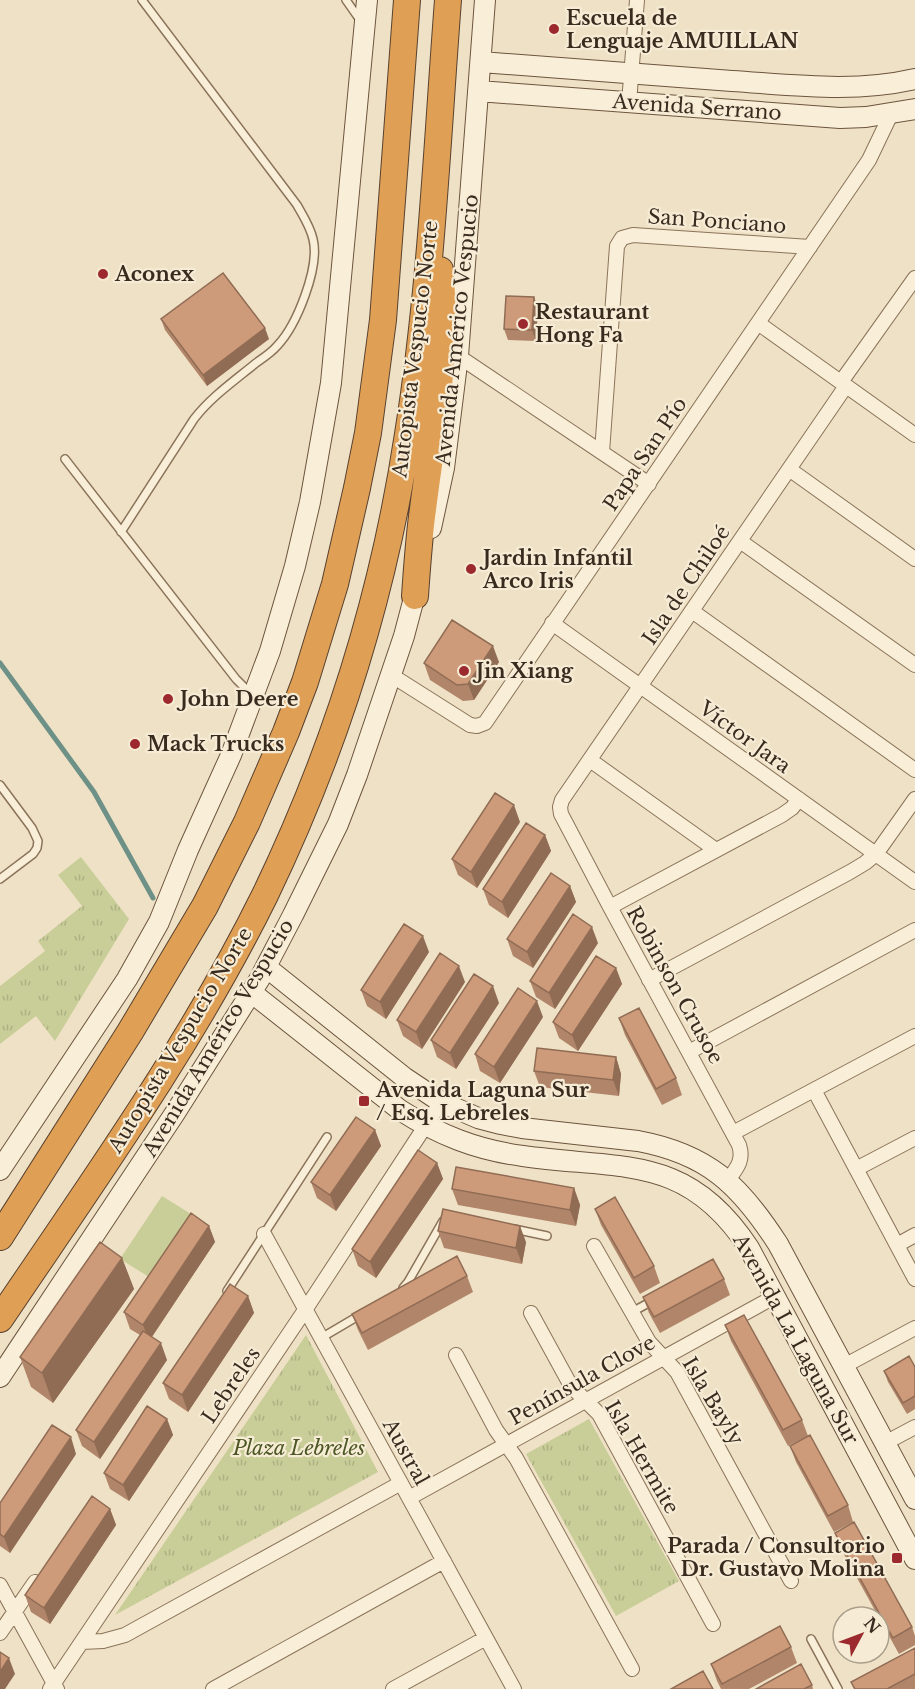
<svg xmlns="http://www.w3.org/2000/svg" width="915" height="1689" font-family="'Libre Baskerville',serif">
  <defs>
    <pattern id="grass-tufts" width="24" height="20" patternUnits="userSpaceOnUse" patternTransform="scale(1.5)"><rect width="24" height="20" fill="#c9ce98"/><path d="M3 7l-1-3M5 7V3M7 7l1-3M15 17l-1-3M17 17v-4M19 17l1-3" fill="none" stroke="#adb183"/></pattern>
  </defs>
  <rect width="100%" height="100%" fill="#efe1c5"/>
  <path fill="url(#grass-tufts)" d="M81,857L129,919L55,1041L36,1016L0,1044V986L45,951L38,941L82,906L58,875Z
    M306,1335L378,1472L115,1615Z
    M589,1419L679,1581L616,1616L526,1454Z"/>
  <path fill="#c9ce98" d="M162,1196L191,1214L149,1277L120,1259Z"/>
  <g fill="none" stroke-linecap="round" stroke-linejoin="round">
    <path stroke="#6d9187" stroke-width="5" d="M0,663L94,792L153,898"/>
    <defs>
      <path id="lane" d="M346,0L360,20
        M65,459L236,679L251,694
        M121,532L194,419C211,397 234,381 256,363C263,358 271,353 277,346C297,325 320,267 313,239C310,226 303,216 297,205L142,0
        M0,785L32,828L38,841L37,848L33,854L0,879
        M514,1229L547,1236
        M403,1288L408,1282L443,1221
        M227,1291L327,1137
        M632,1312L654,1300
        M321,1338L360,1315
        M811,1639L838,1689"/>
      <path id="street" d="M629,103L637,0
        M758,323L915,435
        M458,356L649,484
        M841,382L915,278
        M602,452L617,246L622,238L633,235L810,247
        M789,469L915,559
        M740,541L915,665
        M692,611L915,770
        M552,623L915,882
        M391,675L470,725L477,726L485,723L869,160L891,114
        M590,760L716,850
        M610,907L782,815L792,808L799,799
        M649,980L850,872L865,863L876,854L915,799
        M689,1052L915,930
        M814,1090L915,1279
        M733,1133L915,1036
        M856,1169L915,1138
        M728,1180C737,1168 744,1160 739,1145L610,907L561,814L560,807L562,800L846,386
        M264,1234L514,1689
        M897,1245L915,1235
        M594,1246L649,1342L677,1372L791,1581
        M531,1313L571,1386L599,1414L713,1624
        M456,1355L496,1430L516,1458L632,1669
        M844,1366L915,1328
        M885,1443L915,1427
        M409,1498L774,1297
        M0,1585L57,1689
        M0,1633L35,1582
        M82,1642L103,1641L125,1635L401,1483
        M50,1689L305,1310L441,1102
        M213,1689L444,1561
        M393,1689L486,1638"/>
      <path id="secondary" d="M481,62C565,68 648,75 732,81C794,85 855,93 915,79
        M478,91L840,118L866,117L915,109
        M431,528L444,468L458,356L485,0
        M266,967L405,1078L441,1102L478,1118L501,1124L522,1128L638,1141C708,1154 740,1185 778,1244L915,1499
        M251,992L400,1110C439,1135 477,1150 523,1156C621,1170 687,1153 749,1248L915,1559
        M0,1170L127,979L159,922L188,850L231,755L270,651L295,566L310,502L331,383L367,0
        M0,1377L175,1113L259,980L293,915L338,824L357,775L404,636L418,583"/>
      <path id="highway" d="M415,596C417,567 419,537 423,509C433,430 449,349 440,270
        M0,1237L130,1032L205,906L247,822L286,732L305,682L335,584L357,488L368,433L383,320L407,0
        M0,1319C93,1181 191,1045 265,895C335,750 384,593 408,434C431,290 437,144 448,0"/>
    </defs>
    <use href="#lane" stroke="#8a735a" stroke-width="10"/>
    <use href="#street" stroke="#8a735a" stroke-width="16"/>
    <use href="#secondary" stroke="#6c543e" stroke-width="22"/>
    <use href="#highway" stroke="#58412f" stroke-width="28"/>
    <use href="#lane" stroke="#f9efd8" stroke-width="7"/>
    <use href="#street" stroke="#f9efd8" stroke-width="14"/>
    <use href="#secondary" stroke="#f9efd8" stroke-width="20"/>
    <use href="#highway" stroke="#df9f55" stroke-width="26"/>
  </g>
  <path fill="#b18569" d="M534,297L538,308L536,341L508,340L504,329Z
    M161,319L269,339L207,386L165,330Z
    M499,662L474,700L463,701L430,680L424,663Z
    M520,822L477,888L458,875L452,859Z
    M545,835L551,851L508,918L489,905L483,889Z
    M570,886L576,902L533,968L513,956L507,939Z
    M598,943L555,1009L536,997L530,981Z
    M429,952L386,1019L367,1006L361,990Z
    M616,968L622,984L578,1051L559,1038L553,1022Z
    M465,982L422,1049L403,1036L397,1020Z
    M499,1003L456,1069L437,1057L431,1040Z
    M543,1017L500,1083L480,1071L475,1054Z
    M619,1018L676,1078L682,1095L662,1105L625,1035Z
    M616,1057L621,1074L619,1096L540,1087L534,1071Z
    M375,1130L381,1146L336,1211L317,1198L311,1182Z
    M437,1163L443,1179L376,1278L358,1266L352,1249Z
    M574,1188L580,1205L576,1226L458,1205L452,1189Z
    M595,1209L654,1266L660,1283L640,1294L601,1225Z
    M209,1226L215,1242L152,1337L167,1360L100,1459L82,1446L76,1430L140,1335L130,1329L124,1312Z
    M438,1231L526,1242L522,1264L444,1248Z
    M122,1258L134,1289L53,1403L31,1387L20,1357Z
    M467,1276L473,1292L368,1350L358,1330L352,1314Z
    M724,1279L730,1295L660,1333L649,1313L643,1297Z
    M248,1296L254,1313L188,1412L169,1399L163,1383Z
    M725,1325L802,1420L808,1436L788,1446L731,1341Z
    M915,1367V1409L907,1414L888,1382L884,1371Z
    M167,1419L173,1435L129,1501L110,1489L104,1473Z
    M790,1446L848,1505L853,1522L834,1532L796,1462Z
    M76,1454L10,1553L0,1546V1503Z
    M110,1509L116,1525L50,1624L31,1612L25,1595Z
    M835,1533L912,1627L915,1636V1645L899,1654L841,1549Z
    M791,1647L797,1663L749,1689H721L717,1681L711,1664Z
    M915,1648V1689H854L851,1682Z
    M812,1685L813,1689H756Z"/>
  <path fill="#906c55" d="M534,297L538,308L536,341L532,330Z
    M265,328L269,339L207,386L203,375Z
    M493,646L499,662L474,700L468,684Z
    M514,805L520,822L477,888L471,872Z
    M545,835L551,851L508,918L502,902Z
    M570,886L576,902L533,968L527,952Z
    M592,927L598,943L555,1009L549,993Z
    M423,936L429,952L386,1019L380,1002Z
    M459,966L465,982L422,1049L416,1032Z
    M616,968L622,984L578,1051L572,1035Z
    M493,986L499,1003L456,1069L450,1053Z
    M537,1001L543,1017L500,1083L494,1067Z
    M616,1057L621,1074L619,1096L613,1080Z
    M375,1130L381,1146L336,1211L330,1195Z
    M437,1163L443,1179L376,1278L370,1262Z
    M574,1188L580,1205L576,1226L570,1210Z
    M209,1226L215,1242L149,1341L143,1325Z
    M520,1226L526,1242L522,1264L516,1248Z
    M122,1258L134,1289L53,1403L42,1373Z
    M248,1296L254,1313L188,1412L182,1395Z
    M161,1343L167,1360L100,1459L94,1442Z
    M167,1419L173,1435L129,1501L123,1485Z
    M71,1437L76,1454L10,1553L4,1537Z
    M110,1509L116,1525L50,1624L44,1608Z
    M9,1658L15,1674L5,1689H0V1672Z"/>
  <path fill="#ce9b7a" stroke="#906c55" stroke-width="1.5" d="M223,273L265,328L203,375L161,319Z
    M506,296L534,297L532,330L504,329Z
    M452,620L493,646L468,684L457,685L424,663Z
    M495,793L514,805L471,872L452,859Z
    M526,823L545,835L502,902L483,889Z
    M551,873L570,886L527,952L507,939Z
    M573,914L592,927L549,993L530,981Z
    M404,924L423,936L380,1002L361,990Z
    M440,953L459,966L416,1032L397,1020Z
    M596,956L616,968L572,1035L553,1022Z
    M474,974L493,986L450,1053L431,1040Z
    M518,988L537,1001L494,1067L475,1054Z
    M639,1008L676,1078L656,1089L619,1018Z
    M537,1048L616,1057L613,1080L534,1071Z
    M356,1117L375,1130L330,1195L311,1182Z
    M418,1150L437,1163L370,1262L352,1249Z
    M456,1167L574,1188L570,1210L452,1189Z
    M615,1197L654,1266L634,1278L595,1209Z
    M443,1209L520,1226L516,1248L438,1231Z
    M191,1213L209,1226L143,1325L124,1312Z
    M100,1242L122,1258L42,1373L20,1357Z
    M457,1256L467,1276L362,1333L352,1314Z
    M713,1259L724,1279L654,1317L643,1297Z
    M230,1284L248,1296L182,1395L163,1383Z
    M744,1315L802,1420L783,1430L725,1325Z
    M143,1331L161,1343L94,1442L76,1430Z
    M909,1356L915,1367V1396L903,1403L884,1371Z
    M147,1406L167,1419L123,1485L104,1473Z
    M52,1425L71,1437L4,1537L0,1534V1503Z
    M810,1435L848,1505L828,1516L790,1446Z
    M92,1496L110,1509L44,1608L25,1595Z
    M854,1522L912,1627L893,1638L835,1533Z
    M780,1626L791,1647L722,1684L711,1664Z
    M915,1648V1674L887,1689H855L851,1682Z
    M0,1652L9,1658L0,1672Z
    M801,1664L812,1685L804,1689H756Z
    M703,1671L713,1689H671Z"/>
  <g fill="#9b292d" stroke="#f6ecd5" stroke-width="2">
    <circle cx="554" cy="29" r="6"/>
    <circle cx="103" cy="274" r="6"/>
    <circle cx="523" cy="324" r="6"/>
    <circle cx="471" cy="569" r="6"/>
    <circle cx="464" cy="671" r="6"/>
    <circle cx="168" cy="699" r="6"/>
    <circle cx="135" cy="744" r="6"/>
    <rect x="358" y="1095" width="12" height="12" rx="3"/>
    <rect x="891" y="1552" width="12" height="12" rx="3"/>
  </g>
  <g text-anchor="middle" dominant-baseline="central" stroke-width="4.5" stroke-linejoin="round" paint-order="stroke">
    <g font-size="20" font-weight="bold" fill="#3a2b1f" stroke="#f6ecd5" text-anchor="start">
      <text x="566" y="18">Escuela de<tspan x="566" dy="23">Lenguaje AMUILLAN</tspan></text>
      <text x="115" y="274">Aconex</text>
      <text x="535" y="312">Restaurant<tspan x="535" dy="23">Hong Fa</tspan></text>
      <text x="483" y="558">Jardin Infantil<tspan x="483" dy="23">Arco Iris</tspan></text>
      <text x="476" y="671">Jin Xiang</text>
      <text x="180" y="699">John Deere</text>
      <text x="147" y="744">Mack Trucks</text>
      <text x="376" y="1090">Avenida Laguna Sur<tspan x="376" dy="23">/ Esq. Lebreles</tspan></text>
      <text x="885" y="1546" text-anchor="end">Parada / Consultorio<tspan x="885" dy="23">Dr. Gustavo Molina</tspan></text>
    </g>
    <g font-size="20" fill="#3a2b1f" stroke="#f6ecd5">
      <text transform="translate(697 107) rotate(4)">Avenida Serrano</text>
      <text transform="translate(717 221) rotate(4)">San Ponciano</text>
      <text transform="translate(457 330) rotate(-84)">Avenida Américo Vespucio</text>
      <text transform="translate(415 349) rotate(-83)">Autopista Vespucio Norte</text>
      <text transform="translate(645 454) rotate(-56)">Papa San Pío</text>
      <text transform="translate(686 585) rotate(-56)">Isla de Chiloé</text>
      <text transform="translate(745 737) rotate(36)">Víctor Jara</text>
      <text transform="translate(675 985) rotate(61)">Robinson Crusoe</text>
      <text transform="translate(218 1038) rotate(-59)">Avenida Américo Vespucio</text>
      <text transform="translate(180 1040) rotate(-59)">Autopista Vespucio Norte</text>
      <text transform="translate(796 1339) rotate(61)">Avenida La Laguna Sur</text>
      <text transform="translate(582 1380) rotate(-29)">Península Clove</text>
      <text transform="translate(231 1385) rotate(-56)">Lebreles</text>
      <text transform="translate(713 1401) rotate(59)">Isla Bayly</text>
      <text transform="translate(406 1452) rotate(61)">Austral</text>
      <text transform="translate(642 1457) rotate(60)">Isla Hermite</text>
    </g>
    <g font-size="20" font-style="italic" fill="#4c5725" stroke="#f6ecd5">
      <text x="299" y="1448">Plaza Lebreles</text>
    </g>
  </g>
  <g transform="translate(861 1635) rotate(49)"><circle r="28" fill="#f6ecd5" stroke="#ab9f8c" stroke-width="1.5"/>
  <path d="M0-4.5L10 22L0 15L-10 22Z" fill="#9b292d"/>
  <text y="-9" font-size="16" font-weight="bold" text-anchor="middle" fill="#3a2b1f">N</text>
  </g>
</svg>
